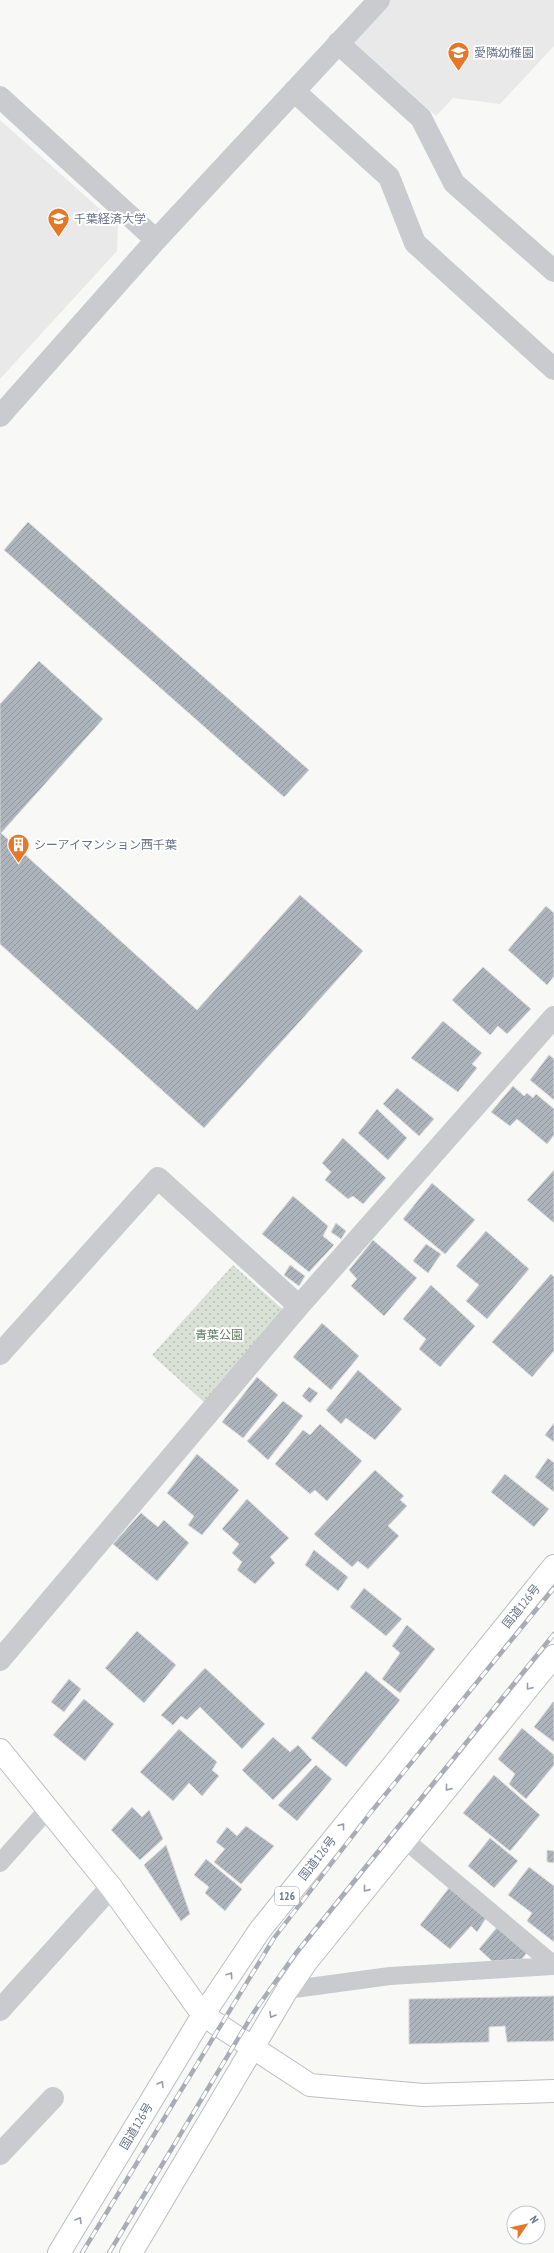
<svg xmlns="http://www.w3.org/2000/svg" width="554" height="2253" font-family="'PT Sans Narrow','Noto Sans JP',sans-serif">
  <defs>
    <pattern id="grass-dots" width="8" height="8" patternUnits="userSpaceOnUse"><rect width="8" height="8" fill="#d9e1d7"/><path d="M2 2h.1M6 6h.1" fill="none" stroke="#b4bbb4" stroke-width="1.8" stroke-linecap="round"/></pattern>
    <pattern id="building-hatch" width="6" height="6" patternUnits="userSpaceOnUse"><rect width="6" height="6" fill="#aeb4bc"/><path d="M-1 1l2-2M0 6l6-6M5 7l2-2" fill="none" stroke="#91979f"/></pattern>
  </defs>
  <rect width="100%" height="100%" fill="#f8f9f6"/>
  <path fill="#e9e9e9" d="M383,0H554V46L500,104L453,98L436,116L348,37Z
    M0,120L118,225L117,251L0,379Z"/>
  <path fill="url(#grass-dots)" d="M233,1265L287,1313L206,1404L152,1355Z"/>
  <path fill="url(#building-hatch)" stroke="#dadad8" d="M28,522L309,770L284,797L4,550Z
    M39,661L103,719L1,833L197,1010L300,895L363,951L204,1128L0,944V704Z
    M546,906L554,913V976L547,985L508,950Z
    M483,967L531,1009L507,1034L498,1026L490,1035L452,1000Z
    M443,1021L482,1053L472,1064L477,1068L458,1092L411,1058Z
    M549,1055L554,1059V1100L530,1080Z
    M513,1086L524,1096L527,1093L533,1098L536,1094L554,1109V1135L547,1144L517,1119L510,1126L491,1112Z
    M397,1088L434,1119L419,1136L383,1104Z
    M377,1109L407,1138L388,1160L358,1133Z
    M343,1138L386,1178L363,1204L353,1196L348,1199L325,1180L331,1172L322,1163Z
    M554,1170V1223L527,1200Z
    M432,1183L475,1220L445,1254L403,1219Z
    M293,1196L328,1226L323,1236L334,1245L309,1272L262,1234Z
    M336,1223L346,1231L341,1239L331,1232Z
    M486,1231L529,1269L487,1319L466,1301L479,1285L456,1266Z
    M373,1240L417,1278L384,1316L351,1286L357,1279L349,1270Z
    M426,1244L441,1254L428,1273L413,1261Z
    M290,1265L305,1276L299,1286L284,1275Z
    M551,1274L554,1277V1351L532,1377L492,1342Z
    M431,1285L475,1326L440,1367L419,1349L426,1339L403,1319Z
    M322,1323L359,1356L331,1390L293,1357Z
    M358,1370L402,1409L375,1440L346,1418L341,1424L326,1410Z
    M257,1377L278,1395L243,1438L222,1422Z
    M309,1387L318,1393L310,1403L302,1396Z
    M283,1401L303,1416L268,1460L247,1441Z
    M554,1423V1442L545,1435Z
    M320,1424L362,1461L327,1501L315,1490L310,1494L275,1464L303,1430L310,1435Z
    M197,1454L239,1490L202,1535L188,1525L194,1516L167,1493Z
    M548,1458L554,1463V1492L535,1477Z
    M375,1470L404,1496L400,1500L407,1506L388,1526L399,1536L368,1569L358,1561L352,1567L314,1534Z
    M505,1474L549,1509L534,1527L491,1492Z
    M247,1499L289,1538L270,1557L275,1563L255,1584L237,1570L242,1562L232,1553L239,1544L222,1529Z
    M141,1513L158,1527L164,1520L189,1543L157,1581L113,1544Z
    M314,1550L348,1577L338,1591L305,1565Z
    M364,1588L402,1619L386,1636L350,1607Z
    M407,1625L435,1649L400,1693L382,1679L400,1653L392,1646Z
    M137,1631L176,1665L144,1703L105,1668Z
    M205,1668L265,1724L242,1749L200,1707L187,1720L181,1716L173,1725L161,1715Z
    M366,1671L400,1700L346,1767L311,1738Z
    M69,1679L81,1689L64,1712L51,1702Z
    M84,1699L114,1724L85,1761L53,1735Z
    M553,1702H554V1742L534,1727Z
    M522,1728L554,1755V1765L526,1799L509,1784L515,1774L498,1759Z
    M179,1729L217,1762L212,1770L219,1776L202,1796L189,1783L173,1801L140,1772Z
    M273,1737L290,1752L298,1745L312,1760L273,1800L242,1770Z
    M316,1765L332,1779L297,1821L278,1805Z
    M494,1775L540,1815L510,1851L463,1813Z
    M132,1807L142,1817L149,1810L163,1839L140,1860L111,1830Z
    M246,1826L274,1846L241,1884L214,1862L225,1849L216,1842L227,1827L237,1836Z
    M490,1838L518,1861L494,1888L468,1866Z
    M166,1845L190,1914L181,1921L144,1865Z
    M547,1850L554,1851V1863L547,1862Z
    M206,1859L242,1889L225,1911L205,1893L209,1887L194,1875Z
    M529,1867L554,1886V1942L527,1921L532,1913L508,1895Z
    M449,1888L486,1918L477,1932L471,1926L450,1949L420,1925Z
    M499,1925L528,1951L522,1959L492,1961L479,1949Z
    M554,1996V2041L507,2042L505,2026L489,2027V2042L409,2044V1999Z"/>
  <g fill="none" stroke-linecap="round" stroke-linejoin="round">
    <defs>
      <path id="secondary" d="M0,1750L111,1887L203,2015L310,2085L423,2095L554,2091"/>
      <path id="highway" d="M59,2253L203,2015L260,1930L554,1566
        M131,2253L287,1990L307,1961L554,1656"/>
    </defs>
    <use href="#secondary" stroke="#bbbec4" stroke-width="24"/>
    <use href="#highway" stroke="#bbbdc1" stroke-width="24"/>
    <path stroke="#c9cbcf" stroke-width="18" d="M405,1840L554,1965
      M0,1863L48,1809
      M287,1990L390,1976L554,1966"/>
    <path stroke="#c9cbcf" stroke-width="22" d="M338,43L421,118L454,183L554,271
      M294,91L389,177L415,243L554,369
      M0,97L156,240
      M0,416L156,240L379,0
      M0,1354L158,1178L299,1306
      M0,1660L299,1306L554,1017
      M0,2010L111,1887
      M0,2154L53,2098"/>
    <use href="#secondary" stroke="#fff" stroke-width="22"/>
    <use href="#highway" stroke="#fff" stroke-width="22"/>
    <defs>
      <path id="rail" d="M82,2253L274,1938L371,1812L554,1588
        M109,2253L254,2012L296,1953L554,1634"/>
    </defs>
    <use href="#rail" stroke="#a8acb4" stroke-width="4.5"/>
    <use href="#rail" stroke="#fff" stroke-width="3" stroke-dasharray="9" stroke-linecap="butt"/>
  </g>
  <defs><path id="oneway-chevron" d="M-2-3.5L2.5 0L-2 3.5" fill="none" stroke-width="1.6" stroke-linecap="round" stroke-linejoin="round"/></defs>
  <g stroke="#959dac">
    <use href="#oneway-chevron" transform="translate(529 1687) rotate(129)"/>
    <use href="#oneway-chevron" transform="translate(448 1788) rotate(129)"/>
    <use href="#oneway-chevron" transform="translate(342 1826) rotate(-52)"/>
    <use href="#oneway-chevron" transform="translate(366 1889) rotate(129)"/>
    <use href="#oneway-chevron" transform="translate(230 1975) rotate(-56)"/>
    <use href="#oneway-chevron" transform="translate(272 2015) rotate(120)"/>
    <use href="#oneway-chevron" transform="translate(161 2084) rotate(-59)"/>
    <use href="#oneway-chevron" transform="translate(79 2220) rotate(-59)"/>
  </g>
  <defs>
    <symbol id="school-pin" viewBox="-11 -11 22 30"><path d="M0 17L-7.5 6A9.5 9.5 0 1 1 7.5 6Z" fill="#e77728" stroke="#fff"/><path d="M0-5L7-2L0 1L-7-2ZM-4 1L0 2.5L4 1V4Q0 6-4 4Z" fill="#fff"/></symbol>
    <symbol id="university-pin" viewBox="-11 -11 22 30"><path d="M0 17L-7.5 6A9.5 9.5 0 1 1 7.5 6Z" fill="#e77728" stroke="#fff"/><path d="M0-5L7-2L0 1L-7-2ZM-4 1L0 2.5L4 1V4Q0 6-4 4Z" fill="#fff"/></symbol>
    <symbol id="building-pin" viewBox="-11 -11 22 30"><path d="M0 17L-7.5 6A9.5 9.5 0 1 1 7.5 6Z" fill="#e77728" stroke="#fff"/><path d="M-4-6H4V6H1V3H-1V6H-4ZM-2.5-4.3h1.7v1.8h-1.7ZM.8-4.3h1.7v1.8H.8ZM-2.5-1h1.7V.8h-1.7ZM.8-1h1.7V.8H.8Z" fill="#fff"/></symbol>
  </defs>
  <g fill-rule="evenodd">
    <use href="#school-pin" x="446" y="40" width="25" height="34"/>
    <use href="#university-pin" x="46" y="206" width="25" height="34"/>
    <use href="#building-pin" x="6" y="832" width="25" height="34"/>
  </g>
  <g text-anchor="middle" dominant-baseline="central" stroke-width="4" stroke-linejoin="round" paint-order="stroke">
    <rect fill="#fff" stroke="#959dac" stroke-width="1" x="275" y="1887" width="24" height="18" rx="3"/>
    <g font-size="11" font-weight="bold" fill="#677388">
      <text x="287" y="1896">126</text>
    </g>
    <g font-size="12" fill="#677388" stroke="#fff" text-anchor="start">
      <text x="474" y="52">愛隣幼稚園</text>
      <text x="74" y="218">千葉経済大学</text>
      <text x="34" y="844">シーアイマンション西千葉</text>
    </g>
    <g font-size="12" fill="#637a62" stroke="#fff">
      <text x="219" y="1334">青葉公園</text>
    </g>
    <g font-size="12" fill="#677388" stroke="#fff">
      <text transform="translate(521 1606) rotate(-51)">国道126号</text>
      <text transform="translate(317 1858) rotate(-52)">国道126号</text>
      <text transform="translate(136 2126) rotate(-59)">国道126号</text>
    </g>
  </g>
  <g transform="translate(526 2225) rotate(56)"><circle r="19" fill="#ffffff" stroke="#c2c7cf"/>
  <path d="M0-3L7 15L0 10L-7 15Z" fill="#e77728"/>
  <text y="-6" font-size="11" font-weight="bold" text-anchor="middle" fill="#677388">N</text>
  </g>
</svg>
